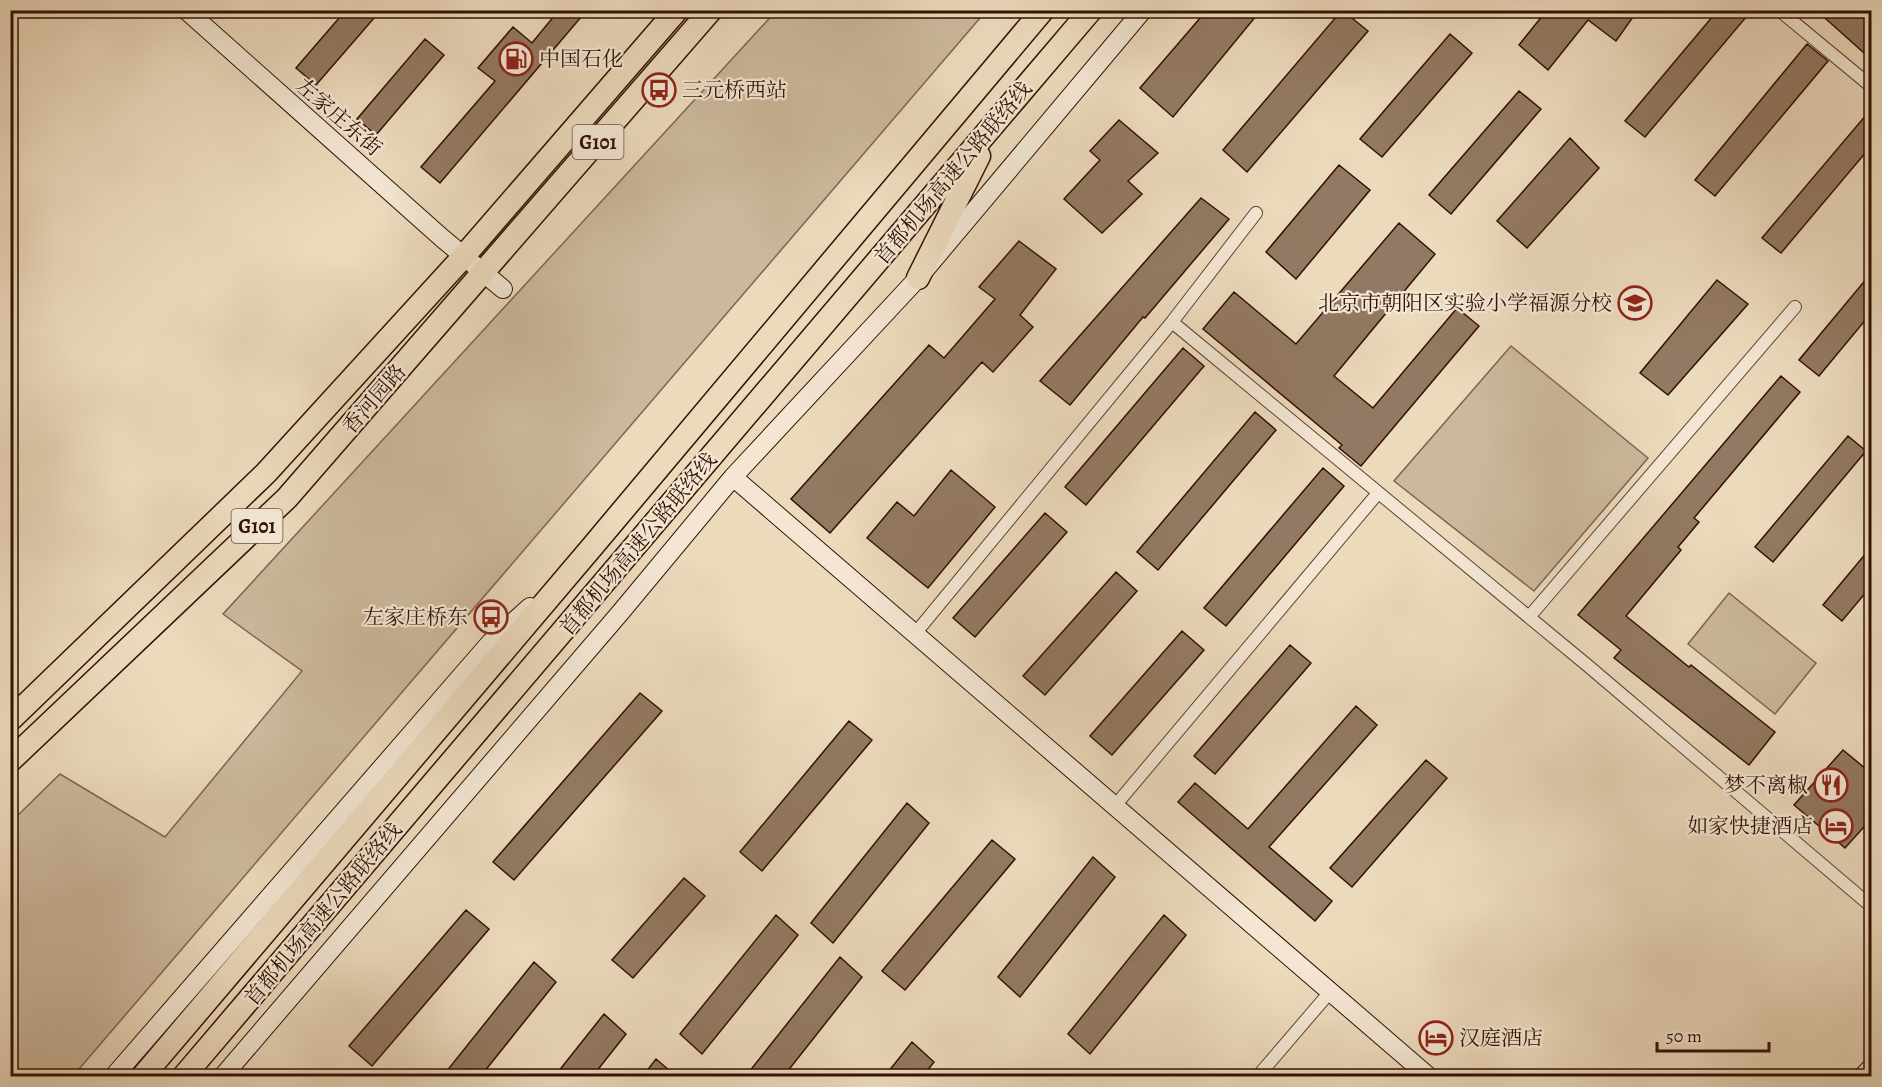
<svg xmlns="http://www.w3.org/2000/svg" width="1882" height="1087" font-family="Alegreya,'Noto Serif SC',serif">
  <rect width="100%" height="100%" fill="#ecdabd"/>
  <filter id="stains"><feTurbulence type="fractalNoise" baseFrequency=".00333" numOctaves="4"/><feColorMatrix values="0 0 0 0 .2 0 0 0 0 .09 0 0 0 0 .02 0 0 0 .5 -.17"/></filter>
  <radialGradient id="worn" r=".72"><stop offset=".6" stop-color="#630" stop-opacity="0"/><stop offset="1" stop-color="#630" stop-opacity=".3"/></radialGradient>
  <path fill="#ccb89d" stroke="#7f6450" stroke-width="1.5" d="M777,10L986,11L73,1076H11V822L60,774L165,837L302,671L223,614Z
    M1511,346L1648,458L1534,591L1394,481Z
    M1729,593L1816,663L1775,714L1688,644Z"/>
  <path fill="#937963" stroke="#321002" stroke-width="1.5" d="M346,10H381L316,85L296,68Z
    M559,10H587L440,183L421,167L495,81L478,68L513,27L532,43Z
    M1207,10H1261L1173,117L1140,88Z
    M1342,10L1368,31L1247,172L1223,150Z
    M1547,10H1638L1616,41L1588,20L1548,70L1519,45Z
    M1718,10H1752L1645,137L1625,121Z
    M1816,10H1854L1872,26V60Z
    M1450,34L1472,53L1382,157L1360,139Z
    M425,39L444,55L376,135L357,119Z
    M1807,44L1828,61L1715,196L1695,180Z
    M1519,91L1541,109L1451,214L1429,195Z
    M1872,108V145L1781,253L1762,238Z
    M1119,120L1158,153L1128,181L1142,194L1102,233L1064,199L1100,160L1090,151Z
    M1570,138L1599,168L1527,248L1497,221Z
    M1339,165L1370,190L1296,279L1266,252Z
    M1201,198L1229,219L1145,318L1143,317L1070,405L1040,381Z
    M1399,223L1435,254L1334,376L1373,408L1457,308L1479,326L1361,466L1339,448L1342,445L1203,329L1234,292L1296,344Z
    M1019,241L1056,269L1020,315L1033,327L993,372L982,362L830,533L791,499L929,345L944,358L995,299L979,287Z
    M1872,272V312L1819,376L1799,360Z
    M1717,280L1748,304L1668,395L1640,373Z
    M1183,348L1204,366L1086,505L1065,487Z
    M1781,376L1800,392L1694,518L1699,522L1678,547L1681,550L1626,616L1689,667L1691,665L1775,732L1749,765L1614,658L1621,650L1578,615Z
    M1255,412L1276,430L1158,570L1137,552Z
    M1848,436L1866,451L1773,562L1755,547Z
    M1323,468L1344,486L1226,626L1204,608Z
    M951,470L995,507L928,588L867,538L897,502L914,516Z
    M1045,513L1067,532L975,637L953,618Z
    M1872,546V585L1842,621L1823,605Z
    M1116,572L1137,591L1045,695L1023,676Z
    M1182,631L1204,650L1112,755L1090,736Z
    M1290,645L1311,663L1215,774L1194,756Z
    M640,693L662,711L514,880L493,862Z
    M1356,706L1377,725L1269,847L1332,901L1315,921L1178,802L1195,783L1248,829Z
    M849,721L872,740L762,871L740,852Z
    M1843,750L1872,774V818L1845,848L1794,805Z
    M1426,760L1447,778L1352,887L1330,868Z
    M907,803L929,823L833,943L811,923Z
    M992,840L1015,859L905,990L882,971Z
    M1093,857L1115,877L1020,997L998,977Z
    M684,878L705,896L633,978L612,960Z
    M466,910L489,929L372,1066L349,1046Z
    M776,915L798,935L702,1054L680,1034Z
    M1164,915L1186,935L1090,1054L1068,1034Z
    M840,957L862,977L783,1077H745Z
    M534,962L556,982L480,1077H442Z
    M604,1014L626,1034L592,1077H554Z
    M912,1042L934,1062L922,1077H884Z
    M656,1059L677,1077H642Z"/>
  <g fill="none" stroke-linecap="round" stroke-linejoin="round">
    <defs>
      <path id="street" d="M1779,10L1872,87
        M1172,322L1587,665L1872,907
        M1529,617L1795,307
        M914,635L1172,322L1256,213
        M1114,807L1378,493
        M1258,1076L1330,992"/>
      <path id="secondary" d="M186,10L442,238L503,289
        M733,477L1428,1076
        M114,1076L490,643L530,607
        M223,1076L620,613L733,477L918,278L1143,10
        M1863,1076L1872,1067"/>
      <path id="highway" d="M918,278L979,156
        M10,720L266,473L464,256L677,10
        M10,761L287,498L711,10
        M143,1076L592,547L1043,10
        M184,1076L1091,10"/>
    </defs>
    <use href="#street" stroke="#604231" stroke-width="14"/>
    <use href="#secondary" stroke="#321002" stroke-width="20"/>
    <use href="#highway" stroke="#321002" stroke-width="25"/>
    <use href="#street" stroke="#f3e7d4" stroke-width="12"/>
    <use href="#secondary" stroke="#f3e7d4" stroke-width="18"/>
    <use href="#highway" stroke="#ecdabd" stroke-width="22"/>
  </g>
  <defs>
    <symbol id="fuel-ring" viewBox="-11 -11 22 22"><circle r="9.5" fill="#f3e7d4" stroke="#8f2418" stroke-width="1.5"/><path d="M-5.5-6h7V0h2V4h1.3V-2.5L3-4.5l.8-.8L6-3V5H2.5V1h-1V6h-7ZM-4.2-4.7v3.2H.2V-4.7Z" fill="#8f2418"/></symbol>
    <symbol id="bus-ring" viewBox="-11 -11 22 22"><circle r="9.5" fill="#f3e7d4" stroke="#8f2418" stroke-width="1.5"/><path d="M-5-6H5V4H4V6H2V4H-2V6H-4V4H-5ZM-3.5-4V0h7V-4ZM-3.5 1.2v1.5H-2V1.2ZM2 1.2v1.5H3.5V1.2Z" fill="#8f2418"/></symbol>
    <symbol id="school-ring" viewBox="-11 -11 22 22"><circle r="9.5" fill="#f3e7d4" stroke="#8f2418" stroke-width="1.5"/><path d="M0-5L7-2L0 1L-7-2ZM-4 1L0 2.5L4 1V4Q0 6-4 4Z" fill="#8f2418"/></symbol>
    <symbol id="restaurant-ring" viewBox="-11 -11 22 22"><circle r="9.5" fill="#f3e7d4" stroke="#8f2418" stroke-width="1.5"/><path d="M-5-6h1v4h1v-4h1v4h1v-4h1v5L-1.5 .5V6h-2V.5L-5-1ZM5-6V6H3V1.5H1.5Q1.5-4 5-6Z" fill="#8f2418"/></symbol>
    <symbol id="hotel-ring" viewBox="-11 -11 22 22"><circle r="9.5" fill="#f3e7d4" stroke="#8f2418" stroke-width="1.5"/><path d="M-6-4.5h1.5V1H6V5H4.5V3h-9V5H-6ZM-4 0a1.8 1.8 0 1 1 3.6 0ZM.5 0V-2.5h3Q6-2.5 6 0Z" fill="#8f2418"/></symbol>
  </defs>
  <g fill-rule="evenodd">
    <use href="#fuel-ring" x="497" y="40" width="38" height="38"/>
    <use href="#bus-ring" x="640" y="71" width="38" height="38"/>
    <use href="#school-ring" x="1616" y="284" width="38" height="38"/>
    <use href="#bus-ring" x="472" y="598" width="38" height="38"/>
    <use href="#restaurant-ring" x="1812" y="766" width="38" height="38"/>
    <use href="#hotel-ring" x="1817" y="807" width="38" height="38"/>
    <use href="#hotel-ring" x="1417" y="1019" width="38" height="38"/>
  </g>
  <g text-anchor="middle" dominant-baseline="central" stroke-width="4.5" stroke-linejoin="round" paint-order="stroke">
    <g fill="#f3e7d4" stroke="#6c5041" stroke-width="1.5">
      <rect x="572.5" y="125" width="51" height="34" rx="4.5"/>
      <rect x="231.5" y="509" width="51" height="34" rx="4.5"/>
    </g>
    <g font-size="20" font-weight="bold" fill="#321002">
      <text x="598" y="142">G101</text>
      <text x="257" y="526">G101</text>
    </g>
    <g font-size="21" fill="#321002" stroke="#f3e7d4" text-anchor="end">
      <text x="539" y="59" text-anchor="start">中国石化</text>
      <text x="682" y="90" text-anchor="start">三元桥西站</text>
      <text x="1612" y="303">北京市朝阳区实验小学福源分校</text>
      <text x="468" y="617">左家庄桥东</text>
      <text x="1808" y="785">梦不离椒</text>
      <text x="1813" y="826">如家快捷酒店</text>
      <text x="1459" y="1038" text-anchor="start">汉庭酒店</text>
    </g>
    <g font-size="21" fill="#321002" stroke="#f3e7d4">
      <text transform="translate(339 117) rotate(41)">左家庄东街</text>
      <text transform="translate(953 173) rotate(-50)">首都机场高速公路联络线</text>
      <text transform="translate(374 399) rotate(-49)">香河园路</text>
      <text transform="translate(638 544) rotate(-50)">首都机场高速公路联络线</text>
      <text transform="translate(323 914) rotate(-50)">首都机场高速公路联络线</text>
    </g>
  </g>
  <rect width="1882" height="1087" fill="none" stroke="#ecdabd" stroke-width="36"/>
  <rect x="12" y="12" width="1858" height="1063" fill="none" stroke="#321002" stroke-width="3"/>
  <rect x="18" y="18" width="1846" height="1051" fill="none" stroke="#321002" stroke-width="1.5"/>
  <path d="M1657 1042v9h112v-9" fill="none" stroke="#321002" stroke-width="3"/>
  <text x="1666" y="1042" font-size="18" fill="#321002" stroke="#f3e7d4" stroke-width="4.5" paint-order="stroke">50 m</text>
  <rect width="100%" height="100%" filter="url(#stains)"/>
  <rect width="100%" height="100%" fill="url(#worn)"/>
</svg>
